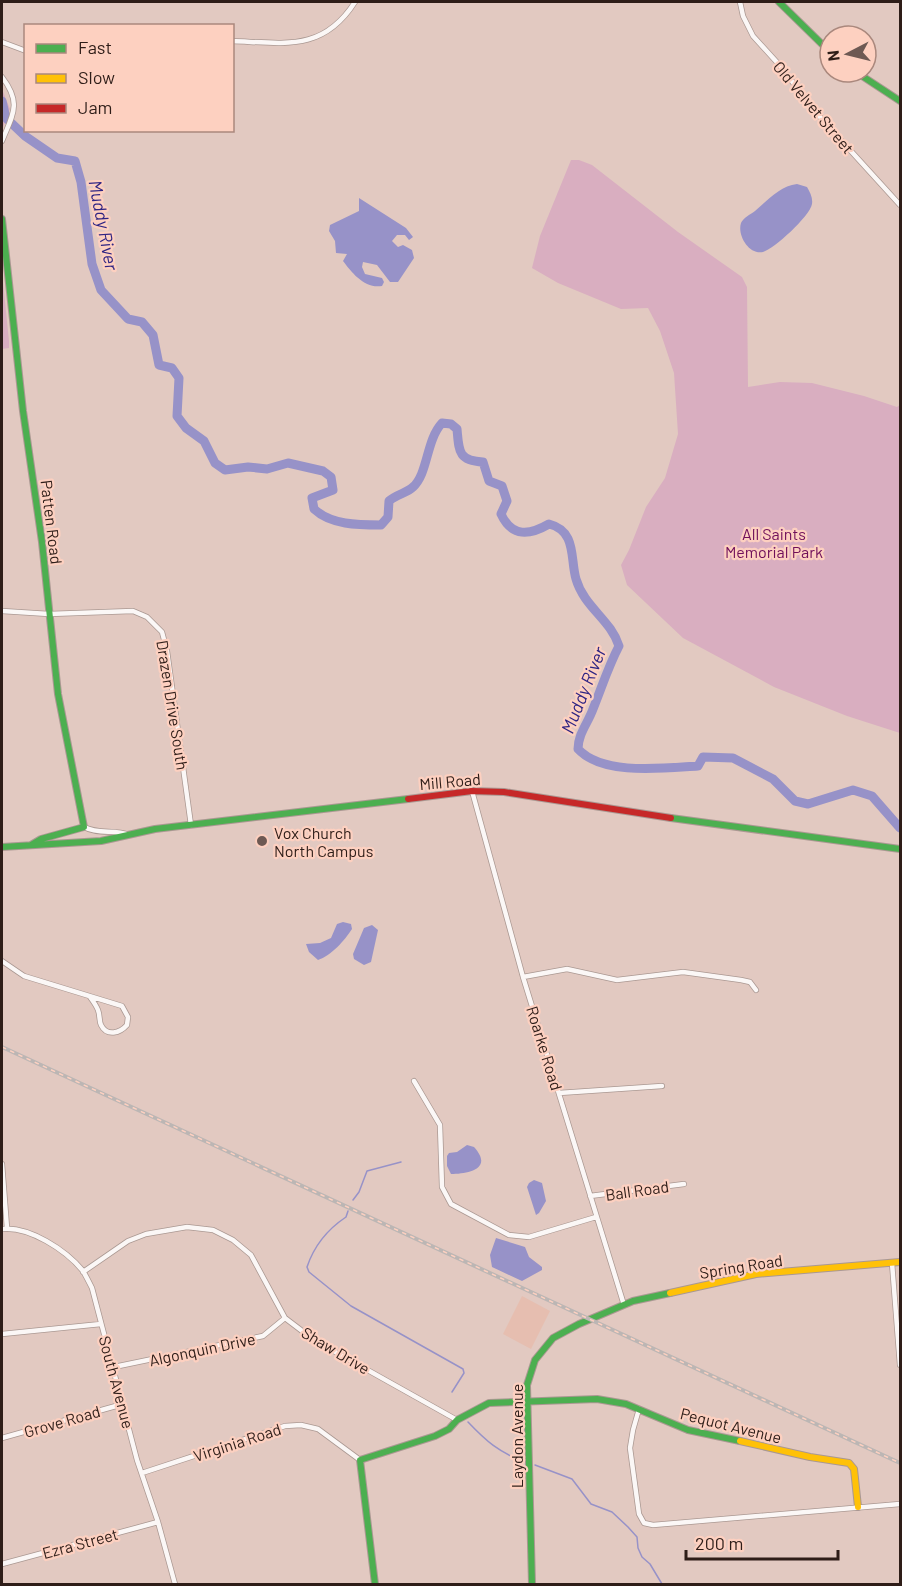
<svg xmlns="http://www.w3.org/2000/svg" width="902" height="1586" font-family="Barlow,sans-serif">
  <rect width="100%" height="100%" fill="#e2c9c1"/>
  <path fill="#e6beb0" d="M522,1296L550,1311L531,1349L503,1334Z"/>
  <path fill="#d9aec0" d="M2,89L10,109L2,130Z
    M571,160H579L592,165L678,232L742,277L747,287L748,387L780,382L812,383L864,396L897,407L900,405V733L847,716L774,687L683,638L627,585L621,565L629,550L646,507L665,478L678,434L674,373L660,331L648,308L621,309L558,283L532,268L540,236Z
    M2,272L9,341V348L2,349Z"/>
  <path fill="#9792c8" d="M797,184L807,187C810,192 813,198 812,204C810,216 774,249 763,252C749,255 737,235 741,223C743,218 751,214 755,211C768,200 780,186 797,184Z
    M359,198L406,228L413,237L409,240L405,235H397L392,241L398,247L403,245L412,250L414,258L398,282H390L377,265L363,262L362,267L365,274L382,278L384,282L382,286C365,289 352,273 343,261L347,254L336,253L335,241L329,231L330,225L359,211Z
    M343,922L351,924L352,929C345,940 331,956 318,960L309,952L306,944L320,943L331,938L337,924Z
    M372,925L378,930L371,962L364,965L354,959L353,954L364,928Z
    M467,1145L474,1147C494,1169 468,1174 451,1174L447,1166V1156L449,1153L457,1152Z
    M534,1180L542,1183L546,1201L539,1213L536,1215L527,1187L529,1183Z
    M496,1238L525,1247L529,1257L542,1267V1270L522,1281L492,1267L490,1255Z"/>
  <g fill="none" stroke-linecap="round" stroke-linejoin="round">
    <path stroke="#9792c8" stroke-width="1.5" d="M353,1200L359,1192L367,1171L401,1162
      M348,1211L346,1217C328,1229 314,1246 307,1267L309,1272L351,1306L463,1369L464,1373L452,1392
      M468,1422C488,1443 497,1450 523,1462
      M535,1465L572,1479L591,1504L612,1512L628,1527L637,1537L638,1548L642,1557L650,1564L662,1584"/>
    <path stroke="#9792c8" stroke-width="9" d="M2,101L6,118L25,136L57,158L75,161L81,182L92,264L101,290L128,319L142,322L153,335L159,365L172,368L179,378L177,416L186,428L204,441L215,463L225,470L248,467L267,469L288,463L323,471L331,477L333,490L312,498L314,509C331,525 358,525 381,525L388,517L389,501C397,494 407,493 413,487C428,474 426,440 442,423L451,424L457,429C459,451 458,461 483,462L489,481L502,486L507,501L501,514C512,538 530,535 549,524C577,531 570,559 576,579C584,607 611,620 619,646C608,667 602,687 593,709C588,723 578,734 578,749C603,776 664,768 698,766L703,757L733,758L773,779L795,801L808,804L853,790L872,796L900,828"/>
    <defs>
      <path id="street" d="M740,2L743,16L753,36L783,69L810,106L900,205
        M232,41C285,43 323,52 355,2
        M2,42L26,51
        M2,77C22,103 13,114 2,141
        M2,611L49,614L133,611L147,617L162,632L167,651L191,825
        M472,791L523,977L624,1305
        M84,827C99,835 114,829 129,835
        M2,961L24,976L122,1006L128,1017L127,1025C120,1033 107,1037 101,1025C99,1021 100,1015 98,1010C96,1005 93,1001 90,997
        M523,977L567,969L617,980L683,972L741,980L750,982L756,990
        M414,1081L440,1125L442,1187L451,1204L509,1235L529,1237L596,1217
        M559,1093L662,1086
        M2,1164L7,1228
        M590,1196L684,1184
        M2,1229C29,1226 66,1250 83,1271C86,1276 89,1282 92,1288L137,1460L158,1522L175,1584
        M892,1263L900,1365
        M83,1272L128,1241L146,1234L187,1227L213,1230L233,1240L251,1255L285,1318L314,1340L457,1420
        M2,1334L101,1324
        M114,1367L263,1336L285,1318
        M639,1409L633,1430L630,1448L639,1514L644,1523L653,1525L900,1504
        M2,1438L123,1404
        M142,1473L285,1426L301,1425L318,1429L360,1460
        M2,1564L158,1522"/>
      <path id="fast" d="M779,2L830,52
        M856,72L900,101
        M2,219L23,411L42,542L58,694L84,827L41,839L31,845
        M671,818L900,849
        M2,847L101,841L155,829L408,799
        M375,1584L360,1460L435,1436L449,1429L457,1420L489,1403L597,1399L626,1404L688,1430L740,1441
        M532,1584L527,1385L535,1360L553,1338L579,1324L633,1301L670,1293"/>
      <path id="slow" d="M670,1293L756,1274L900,1262
        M740,1441L810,1457L849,1463L854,1469L858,1507"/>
      <path id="jam" d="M408,799L472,791L504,792L671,818"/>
    </defs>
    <use href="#street" stroke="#aa9892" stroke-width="6"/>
    <use href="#fast" stroke="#aa9892" stroke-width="8"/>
    <use href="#slow" stroke="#aa9892" stroke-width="8"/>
    <use href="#jam" stroke="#aa9892" stroke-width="8"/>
    <use href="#street" stroke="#fbf7f6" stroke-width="4.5"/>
    <use href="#fast" stroke="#4caf50" stroke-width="6"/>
    <use href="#slow" stroke="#ffc107" stroke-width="6"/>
    <use href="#jam" stroke="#c62828" stroke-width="6"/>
    <defs>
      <path id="rail" d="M2,1047L900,1463"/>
    </defs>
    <use href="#rail" stroke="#bcb6b4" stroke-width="4"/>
    <use href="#rail" stroke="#fdd0c0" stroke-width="1.5" stroke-dasharray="4.5" stroke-linecap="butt"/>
  </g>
  <circle fill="#6d5953" stroke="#fdd0c0" stroke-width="2" cx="262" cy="841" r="6"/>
  <g text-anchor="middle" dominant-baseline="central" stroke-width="4.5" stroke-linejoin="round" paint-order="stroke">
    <g font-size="16" fill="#2e1d18" stroke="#fdd0c0">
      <text transform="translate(814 107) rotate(50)">Old Velvet Street</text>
      <text transform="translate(52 522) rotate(83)">Patten Road</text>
      <text transform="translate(173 705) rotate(81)">Drazen Drive South</text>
      <text transform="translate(450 781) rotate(-5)">Mill Road</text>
      <text transform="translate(545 1048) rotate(73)">Roarke Road</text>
      <text transform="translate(637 1190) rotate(-8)">Ball Road</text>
      <text transform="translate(741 1266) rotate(-9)">Spring Road</text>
      <text transform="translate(202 1349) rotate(-12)">Algonquin Drive</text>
      <text transform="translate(336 1350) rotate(31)">Shaw Drive</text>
      <text transform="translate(117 1382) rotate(75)">South Avenue</text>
      <text transform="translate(62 1421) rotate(-16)">Grove Road</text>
      <text transform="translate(731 1425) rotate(14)">Pequot Avenue</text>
      <text transform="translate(516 1436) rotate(-90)">Laydon Avenue</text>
      <text transform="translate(237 1442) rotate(-18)">Virginia Road</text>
      <text transform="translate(80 1543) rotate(-15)">Ezra Street</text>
    </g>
    <g font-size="16" fill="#700f5a" stroke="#fdd0c0">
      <text x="774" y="533">All Saints<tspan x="774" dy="18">Memorial Park</tspan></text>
    </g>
    <g font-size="16" fill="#2e1d18" stroke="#fdd0c0" text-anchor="start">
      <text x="274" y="832">Vox Church<tspan x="274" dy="18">North Campus</tspan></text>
    </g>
    <g font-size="18" font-style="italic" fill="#2f2483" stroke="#fdd0c0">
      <text transform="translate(104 225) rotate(79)">Muddy River</text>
      <text transform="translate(583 690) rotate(-68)">Muddy River</text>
    </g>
  </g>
  <rect width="902" height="1586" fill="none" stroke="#2e1d18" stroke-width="6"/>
  <rect x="24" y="24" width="210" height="108" fill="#fdd0c0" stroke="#aa887d" stroke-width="1.5"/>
  <rect x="36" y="44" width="30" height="9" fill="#4caf50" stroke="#aa887d" stroke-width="1.5"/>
  <text x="78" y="54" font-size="18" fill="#2e1d18">Fast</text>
  <rect x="36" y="74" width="30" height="9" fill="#ffc107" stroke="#aa887d" stroke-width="1.5"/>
  <text x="78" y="84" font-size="18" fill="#2e1d18">Slow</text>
  <rect x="36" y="104" width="30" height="9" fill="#c62828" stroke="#aa887d" stroke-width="1.5"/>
  <text x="78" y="114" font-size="18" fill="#2e1d18">Jam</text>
  <g transform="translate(848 54) rotate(263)"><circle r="28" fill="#fdd0c0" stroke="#aa887d" stroke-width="1.5"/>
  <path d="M0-4.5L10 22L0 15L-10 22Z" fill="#6d5953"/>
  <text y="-9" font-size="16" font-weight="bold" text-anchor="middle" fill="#2e1d18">N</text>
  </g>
  <path d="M686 1550v9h152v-9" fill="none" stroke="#2e1d18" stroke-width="3"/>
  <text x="695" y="1550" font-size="18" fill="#2e1d18" stroke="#fdd0c0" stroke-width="4.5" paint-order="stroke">200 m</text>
</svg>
